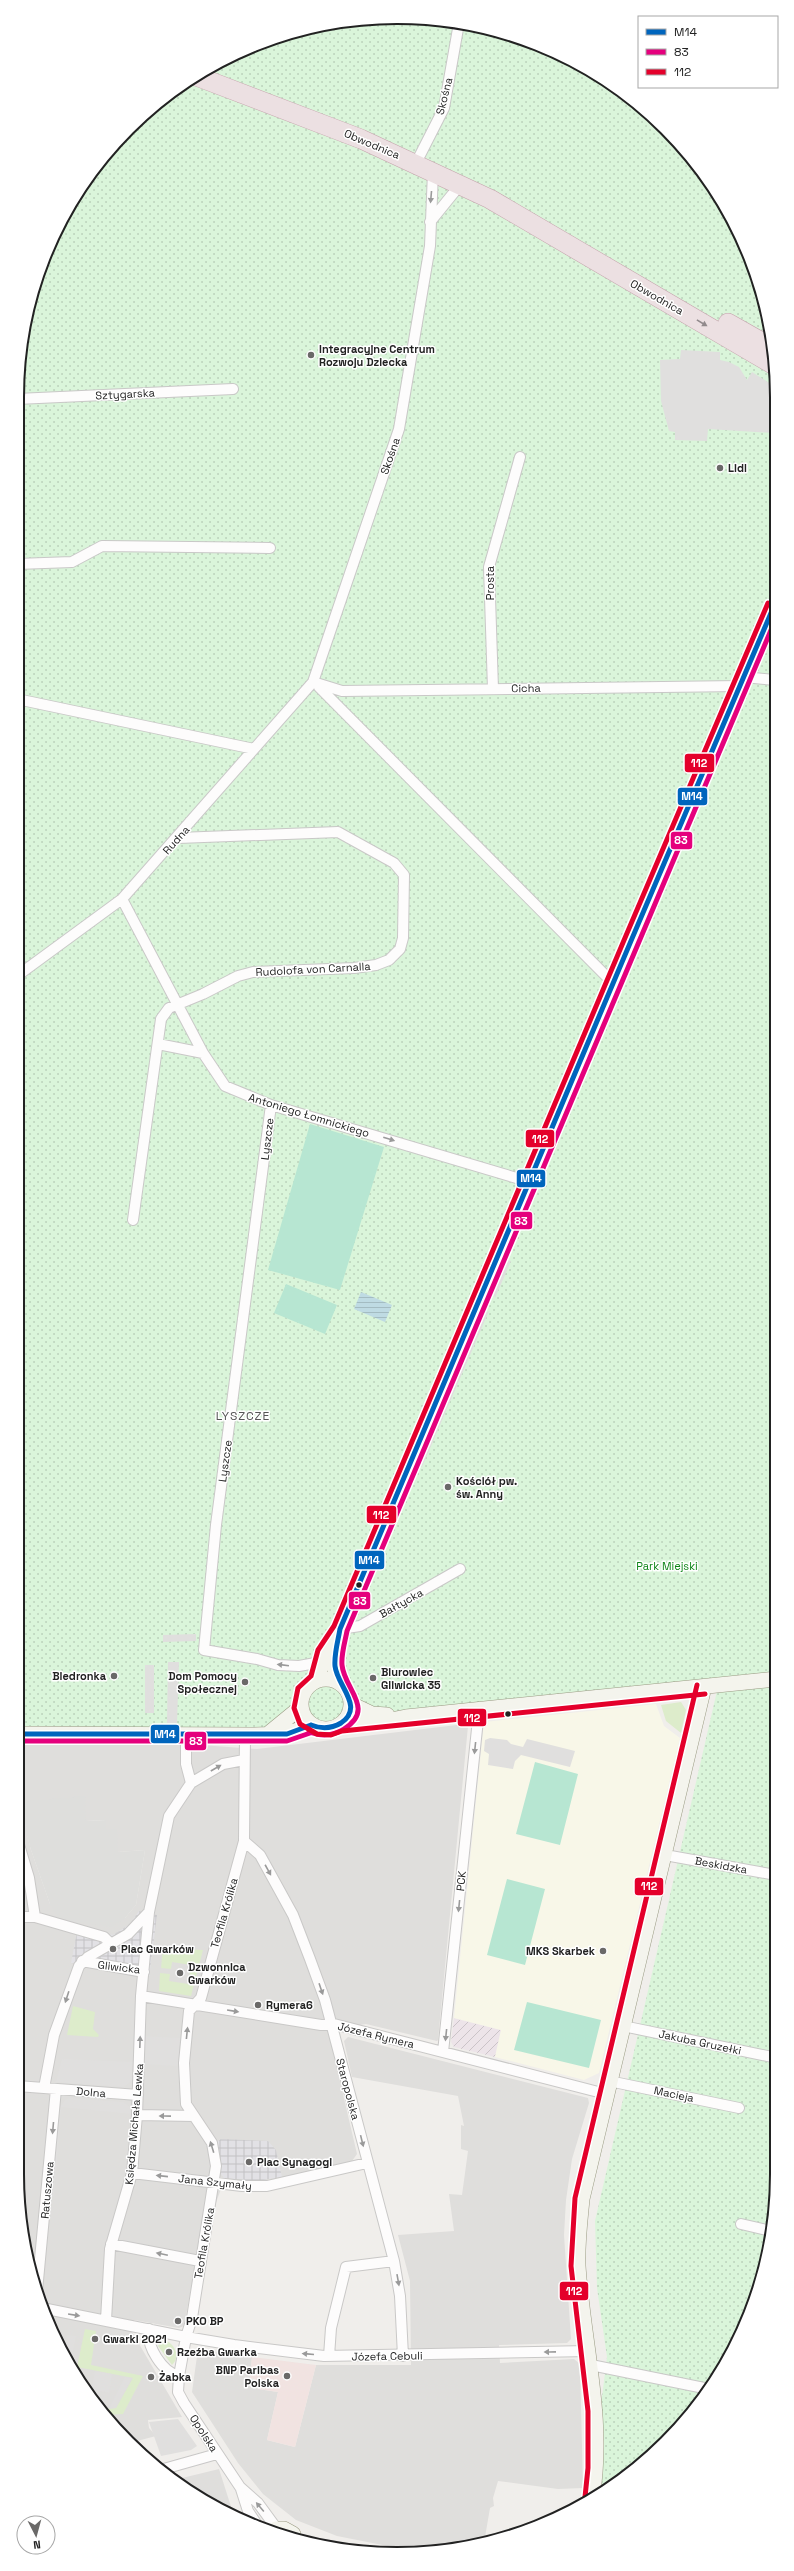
<svg xmlns="http://www.w3.org/2000/svg" width="794" height="2571" font-family="'Space Grotesk',sans-serif">
  <defs>
    <pattern id="industrial-furrows" width="10" height="10" patternUnits="userSpaceOnUse"><rect width="10" height="10" fill="#ede4e9"/><path d="M-1 1l2-2M0 10L10 0M9 11l2-2" fill="none" stroke="#cbc3c8"/></pattern>
    <pattern id="park-dots" width="8" height="8" patternUnits="userSpaceOnUse"><rect width="8" height="8" fill="#daf5da"/><path d="M2 2h.1M6 6h.1" fill="none" stroke="#bbd2bb" stroke-width="1.8" stroke-linecap="round"/></pattern>
    <pattern id="plaza-grid" width="8" height="8" patternUnits="userSpaceOnUse"><rect width="8" height="8" fill="#e2e1e5"/><path d="M0 4h8M4 0v8" fill="none" stroke="#c2c1c4"/></pattern>
    <pattern id="water-rules" width="6" height="5" patternUnits="userSpaceOnUse"><rect width="6" height="5" fill="#bfdbe3"/><path d="M0 2.5h6" fill="none" stroke="#a4bcc2"/></pattern>
  </defs>
  <rect width="100%" height="100%" fill="#f0eeeb"/>
  <path fill="#dfdedc" fill-rule="evenodd" d="M465,1724L468,1726L438,2040L437,2041L366,2024L328,2030L357,2154L352,2161L294,2176L256,2181H224L198,2251L184,2326L179,2328L134,2320L132,2332L182,2417L148,2420L149,2428L156,2436L137,2441L140,2451L111,2425L46,2319L24,2248L17,2174V1744L173,1743L257,1749ZM19,1802L86,1821L106,1820V1830L118,1852L145,1850L136,1905L125,1918L50,1904L31,1850Z
    M348,2037L588,2098L589,2103L572,2159L566,2200L564,2235L571,2339L567,2343L499,2345L500,2363L574,2359L580,2364L583,2488L558,2489L498,2481L493,2498L494,2506L490,2508L484,2543L423,2553L337,2536L296,2520L263,2494L238,2463L192,2392L198,2349L252,2357L250,2378L258,2384V2389L278,2392L267,2440L295,2447L316,2365H411L410,2281L398,2235L454,2231L449,2194L462,2195L468,2151L461,2149V2125L464,2126L458,2096L352,2077L344,2041Z
    M219,2469L234,2516L174,2480Z"/>
  <path fill="#f1e3e1" d="M252,2357L316,2365L295,2447L267,2440L278,2392L258,2389V2384L254,2383V2379L250,2378Z"/>
  <path fill="url(#industrial-furrows)" d="M454,2018L501,2030L495,2057L454,2047L451,2042Z"/>
  <path fill="#f8f7e8" d="M656,1704L664,1726L680,1738L599,2073L584,2080L495,2057L501,2030L454,2018L484,1722Z"/>
  <path fill="#dededc" d="M85,1796L86,1821L106,1820V1829H117L118,1852L145,1850L136,1905L125,1918L111,1927L65,1921L57,1915L50,1904L31,1850L18,1802Z"/>
  <path fill="#ddeccb" d="M661,1698L492,1716V1715Z
    M681,1702L686,1710L681,1733L666,1721L661,1705Z
    M163,1948L203,1950L191,1996L159,1991L160,1973L170,1974L169,1981L188,1984L191,1965L172,1962L171,1969L161,1968Z
    M73,2006L95,2012L93,2029L99,2035L98,2037L67,2035Z
    M85,2329L96,2331L91,2365L143,2376L123,2414L106,2415L102,2409L116,2408L133,2378L77,2367Z
    M165,2340C175,2344 181,2357 172,2365L158,2346L160,2342Z"/>
  <path fill="url(#park-dots)" d="M397,17L471,24L587,68L666,128L738,229L774,347L777,2174L770,2248L748,2320L713,2385L628,2476L585,2502L596,2445L607,2357L597,2288L595,2221L717,1691L244,1740L17,1739V397C19,373 19,346 25,322C60,168 169,61 322,25C346,19 373,19 397,17Z"/>
  <path fill="#b7e6d2" d="M310,1124L384,1147L340,1290L268,1270Z
    M286,1284L337,1305L325,1334L274,1313Z
    M535,1762L578,1774L560,1845L516,1834Z
    M507,1879L545,1889L525,1965L487,1955Z
    M527,2002L601,2020L589,2068L514,2050Z"/>
  <path fill="#e0dfde" d="M681,350L720,352V360L729,362L739,367L747,380L752,372L774,386V433L708,429L707,441L675,440V432L669,431L661,401L660,360L680,359Z
    M505,1260L511,1261L495,1298L492,1290Z
    M489,1311L422,1467L416,1466L482,1315Z
    M196,1634V1641L163,1642V1635Z
    M168,1662H179L177,1723H167Z
    M145,1665H154V1713H145Z
    M490,1738L507,1740L511,1744L523,1747L527,1739L575,1751L570,1767L521,1755L515,1761L513,1769L488,1765L489,1754L484,1751L485,1740Z
    M144,2036L180,2038L178,2066L143,2064Z
    M62,2059L135,2062L134,2079L124,2087L56,2082Z
    M70,2098L123,2102L130,2107L132,2114L61,2107L54,2196H49L57,2111L65,2100Z
    M67,2335L76,2336L71,2359L64,2349Z
    M95,2371L112,2374L109,2393L100,2391L98,2403L91,2392Z
    M125,2377L132,2378L116,2408L109,2409Z
    M178,2419L197,2446L191,2450L161,2456L149,2422Z"/>
  <path fill="url(#plaza-grid)" d="M139,1911L157,1915L149,1977L71,1963L78,1927L113,1935L130,1924Z
    M221,2139L268,2141L276,2150L282,2177L257,2181L224,2178L220,2173L216,2143Z"/>
  <path fill="url(#water-rules)" d="M361,1292L392,1305L385,1322L354,1309Z"/>
  <g fill="none" stroke-linecap="round" stroke-linejoin="round">
    <defs>
      <path id="street" d="M416,163L444,108L459,23
        M430,222L460,185
        M17,399L233,389
        M17,564L72,562L102,546L270,548
        M744,677L774,680
        M313,682L342,691L740,686
        M319,687L612,982
        M493,689L489,567L520,457
        M17,699L254,749
        M122,899L203,1053L225,1086L271,1105L530,1182
        M17,976L122,899L313,682L399,429L430,246L433,172
        M158,1044L203,1053
        M271,1105L216,1525L204,1650L257,1659L278,1665L299,1666L321,1662
        M133,1220L161,1019L169,1008L203,994L238,976L253,972L354,968L376,965L389,960L400,949L403,938L404,875L394,863L338,832L178,838
        M340,1629L360,1626L460,1569
        M186,1735V1764L191,1783
        M245,1736L244,1841L201,1998L189,2011L184,2063L186,2104L212,2143L216,2166L192,2318L186,2337L234,2345L324,2356L589,2351
        M17,1838L29,1878L35,1917
        M244,1841L260,1855L293,1915L310,1959L325,2000L394,2261L400,2296L403,2356
        M665,1855L776,1875
        M17,1917H35L104,1937L112,1945
        M82,1961L144,1972
        M141,1996L321,2025L334,2024L606,2094
        M623,2026L777,2058
        M443,2052L479,1710
        M609,2081L739,2108
        M17,2086L138,2095
        M44,2088L54,2035L79,1966L88,1957L128,1934L149,1912
        M137,2115L194,2116
        M132,2173L242,2186H267L367,2163
        M741,2224L771,2231
        M111,2244L200,2261
        M37,2291L56,2089
        M42,2308L186,2337L179,2376C162,2372 146,2346 149,2329
        M106,2320L110,2249L132,2173L137,2115L141,1996L149,1912L169,1816L191,1783L223,1764L244,1760
        M329,2356L331,2328L346,2267L394,2261
        M591,2365L709,2389
        M179,2376L178,2392L184,2403L240,2487L258,2503L277,2529
        M160,2470L217,2454
        M241,2489L248,2511L256,2523"/>
      <path id="secondary" d="M301 1704a25 25 0 1 1 50 0a25 25 0 1 1-50 0Z
        M317,1680L324,1653L336,1633
        M339,1682L334,1667L340,1629L505,1244L612,982L774,606
        M351,1704L372,1714L387,1715
        M341,1724L386,1721L406,1717L776,1679
        M17,1734L252,1735L287,1734L311,1725
        M268,1734L301,1707
        M592,2498C605,2419 583,2344 578,2266C577,2243 580,2221 582,2199L704,1687
        M276,2529H284L293,2534"/>
      <path id="highway" d="M196,76L361,139L490,199L774,365
        M728,323L774,349"/>
    </defs>
    <use href="#street" stroke="#c9c8c7" stroke-width="12"/>
    <use href="#secondary" stroke="#999a82" stroke-width="16"/>
    <use href="#highway" stroke="#c5a2ac" stroke-width="20"/>
    <use href="#street" stroke="#fdfcfc" stroke-width="10"/>
    <use href="#secondary" stroke="#f4f4ed" stroke-width="15"/>
    <use href="#highway" stroke="#ece0e2" stroke-width="19"/>
    <defs>
      <path id="bus-1" d="M311,1725C321,1729 331,1729 341,1723C365,1707 337,1686 335,1666C334,1654 338,1641 340,1629C486,1288 627,946 774,606
        M17,1734H287L311,1725"/>
      <path id="bus-2" d="M309,1732C320,1736 333,1736 344,1729C376,1709 344,1689 342,1665C341,1654 345,1642 347,1631C491,1296 630,958 774,623
        M17,1741H287L313,1732"/>
      <path id="bus-3" d="M705,1694L342,1731L331,1735L317,1734L300,1724L294,1708L298,1688L311,1676L318,1650L334,1626C480,1285 621,943 768,603
        M585,2497L588,2468V2411L571,2266L575,2198L697,1685"/>
    </defs>
    <use href="#bus-1" stroke="#fff" stroke-width="8"/>
    <use href="#bus-2" stroke="#fff" stroke-width="8"/>
    <use href="#bus-3" stroke="#fff" stroke-width="8"/>
    <use href="#bus-1" stroke="#0065bd" stroke-width="5"/>
    <use href="#bus-2" stroke="#e5007d" stroke-width="5"/>
    <use href="#bus-3" stroke="#e4002b" stroke-width="5"/>
  </g>
  <defs><path id="oneway-solid" d="M-6-.8H1V-3.2L6.5 0L1 3.2V.8H-6Z"/></defs>
  <g fill="#9a9a9a">
    <use href="#oneway-solid" transform="translate(431 197) rotate(95)"/>
    <use href="#oneway-solid" transform="translate(389 1139) rotate(17)"/>
    <use href="#oneway-solid" transform="translate(283 1665) rotate(-173)"/>
    <use href="#oneway-solid" transform="translate(475 1748) rotate(96)"/>
    <use href="#oneway-solid" transform="translate(216 1768) rotate(-30)"/>
    <use href="#oneway-solid" transform="translate(268 1870) rotate(61)"/>
    <use href="#oneway-solid" transform="translate(459 1906) rotate(96)"/>
    <use href="#oneway-solid" transform="translate(321 1989) rotate(71)"/>
    <use href="#oneway-solid" transform="translate(67 1997) rotate(108)"/>
    <use href="#oneway-solid" transform="translate(233 2011) rotate(9)"/>
    <use href="#oneway-solid" transform="translate(187 2033) rotate(-84)"/>
    <use href="#oneway-solid" transform="translate(446 2035) rotate(96)"/>
    <use href="#oneway-solid" transform="translate(140 2042) rotate(-88)"/>
    <use href="#oneway-solid" transform="translate(165 2116) rotate(-179)"/>
    <use href="#oneway-solid" transform="translate(53 2128) rotate(95)"/>
    <use href="#oneway-solid" transform="translate(362 2141) rotate(76)"/>
    <use href="#oneway-solid" transform="translate(212 2147) rotate(-107)"/>
    <use href="#oneway-solid" transform="translate(162 2176) rotate(-174)"/>
    <use href="#oneway-solid" transform="translate(162 2254) rotate(-168)"/>
    <use href="#oneway-solid" transform="translate(398 2280) rotate(80)"/>
    <use href="#oneway-solid" transform="translate(74 2315) rotate(9)"/>
    <use href="#oneway-solid" transform="translate(550 2352) rotate(179)"/>
    <use href="#oneway-solid" transform="translate(308 2354) rotate(-175)"/>
    <use href="#oneway-solid" transform="translate(260 2507) rotate(-130)"/>
  </g>
  <use fill="#918a8c" href="#oneway-solid" transform="translate(702 323) rotate(31)"/>
  <g fill="#6a6968" stroke="#fff" stroke-width="1.5">
    <circle cx="311" cy="355" r="4"/>
    <circle cx="720" cy="468" r="4"/>
    <circle cx="448" cy="1487" r="4"/>
    <circle cx="114" cy="1676" r="4"/>
    <circle cx="373" cy="1678" r="4"/>
    <circle cx="245" cy="1682" r="4"/>
    <circle cx="113" cy="1949" r="4"/>
    <circle cx="603" cy="1951" r="4"/>
    <circle cx="180" cy="1973" r="4"/>
    <circle cx="258" cy="2005" r="4"/>
    <circle cx="249" cy="2162" r="4"/>
    <circle cx="178" cy="2321" r="4"/>
    <circle cx="95" cy="2339" r="4"/>
    <circle cx="169" cy="2352" r="4"/>
    <circle cx="287" cy="2376" r="4"/>
    <circle cx="151" cy="2377" r="4"/>
  </g>
  <g fill="#222" stroke="#fff" stroke-width="1.5">
    <circle cx="359" cy="1585" r="3.5"/>
    <circle cx="508" cy="1714" r="3.5"/>
  </g>
  <g text-anchor="middle" dominant-baseline="central" stroke-width="3" stroke-linejoin="round" paint-order="stroke">
    <g font-size="11" fill="#222" stroke="#fff">
      <text transform="translate(444 96) rotate(-76)">Skośna</text>
      <text transform="translate(372 144) rotate(23)">Obwodnica</text>
      <text transform="translate(657 297) rotate(30)">Obwodnica</text>
      <text transform="translate(125 394) rotate(-3)">Sztygarska</text>
      <text transform="translate(390 456) rotate(-71)">Skośna</text>
      <text transform="translate(490 583) rotate(-90)">Prosta</text>
      <text transform="translate(526 688) rotate(-1)">Cicha</text>
      <text transform="translate(176 840) rotate(-48)">Rudna</text>
      <text transform="translate(313 969) rotate(-3)">Rudolofa von Carnalla</text>
      <text transform="translate(309 1115) rotate(17)">Antoniego Łomnickiego</text>
      <text transform="translate(267 1139) rotate(-83)">Lyszcze</text>
      <text transform="translate(225 1461) rotate(-82)">Lyszcze</text>
      <text transform="translate(401 1603) rotate(-29)">Bałtycka</text>
      <text transform="translate(721 1865) rotate(10)">Beskidzka</text>
      <text transform="translate(461 1881) rotate(-84)">PCK</text>
      <text transform="translate(224 1913) rotate(-74)">Teofila Królika</text>
      <text transform="translate(119 1967) rotate(7)">Gliwicka</text>
      <text transform="translate(376 2035) rotate(14)">Józefa Rymera</text>
      <text transform="translate(700 2042) rotate(12)">Jakuba Gruzełki</text>
      <text transform="translate(348 2089) rotate(75)">Staropolska</text>
      <text transform="translate(91 2092) rotate(5)">Dolna</text>
      <text transform="translate(674 2094) rotate(12)">Macieja</text>
      <text transform="translate(134 2124) rotate(-85)">Księdza Michała Lewka</text>
      <text transform="translate(215 2182) rotate(6)">Jana Szymały</text>
      <text transform="translate(47 2190) rotate(-85)">Ratuszowa</text>
      <text transform="translate(204 2243) rotate(-80)">Teofila Królika</text>
      <text transform="translate(387 2356) rotate(-1)">Józefa Cebuli</text>
      <text transform="translate(204 2433) rotate(57)">Opolska</text>
    </g>
    <g font-size="11" font-weight="bold" fill="#222" stroke="#fff" text-anchor="start">
      <text x="319" y="349">Integracyjne Centrum<tspan x="319" dy="13">Rozwoju Dziecka</tspan></text>
      <text x="728" y="468">Lidl</text>
      <text x="456" y="1481">Kościół pw.<tspan x="456" dy="13">św. Anny</tspan></text>
      <text x="381" y="1672">Biurowiec<tspan x="381" dy="13">Gliwicka 35</tspan></text>
      <text x="106" y="1676" text-anchor="end">Biedronka</text>
      <text x="237" y="1676" text-anchor="end">Dom Pomocy<tspan x="237" dy="13">Społecznej</tspan></text>
      <text x="121" y="1949">Plac Gwarków</text>
      <text x="595" y="1951" text-anchor="end">MKS Skarbek</text>
      <text x="188" y="1967">Dzwonnica<tspan x="188" dy="13">Gwarków</tspan></text>
      <text x="266" y="2005">Rymera6</text>
      <text x="257" y="2162">Plac Synagogi</text>
      <text x="186" y="2321">PKO BP</text>
      <text x="103" y="2339">Gwarki 2021</text>
      <text x="177" y="2352">Rzeźba Gwarka</text>
      <text x="279" y="2370" text-anchor="end">BNP Paribas<tspan x="279" dy="13">Polska</tspan></text>
      <text x="159" y="2377">Żabka</text>
    </g>
    <g font-size="11" fill="#0c8416" stroke="#fff">
      <text x="667" y="1566">Park Miejski</text>
    </g>
    <g font-size="12" letter-spacing="1" fill="#555" stroke="#fff">
      <text x="243" y="1416">LYSZCZE</text>
    </g>
  </g>
  <path d="M0 0H794V2571H0ZM397 24H397A373 373 0 0 1 770 397V2174A373 373 0 0 1 397 2547H397A373 373 0 0 1 24 2174V397A373 373 0 0 1 397 24Z" fill="#fff" fill-rule="evenodd"/>
  <path fill="none" stroke="#222" stroke-width="2" d="M397 24H397A373 373 0 0 1 770 397V2174A373 373 0 0 1 397 2547H397A373 373 0 0 1 24 2174V397A373 373 0 0 1 397 24Z"/>
  <g stroke="#fff" stroke-width="1.5">
    <rect x="684" y="753" width="31" height="20" rx="4" fill="#e4002b"/>
    <rect x="677" y="787" width="31" height="19" rx="4" fill="#0065bd"/>
    <rect x="670" y="831" width="23" height="19" rx="4" fill="#e5007d"/>
    <rect x="525" y="1129" width="30" height="19" rx="4" fill="#e4002b"/>
    <rect x="516" y="1169" width="30" height="19" rx="4" fill="#0065bd"/>
    <rect x="510" y="1211" width="23" height="19" rx="4" fill="#e5007d"/>
    <rect x="366" y="1505" width="31" height="19" rx="4" fill="#e4002b"/>
    <rect x="354" y="1550" width="31" height="20" rx="4" fill="#0065bd"/>
    <rect x="348" y="1591" width="23" height="19" rx="4" fill="#e5007d"/>
    <rect x="457" y="1708" width="30" height="19" rx="4" fill="#e4002b"/>
    <rect x="150" y="1724" width="30" height="20" rx="4" fill="#0065bd"/>
    <rect x="184" y="1731" width="23" height="20" rx="4" fill="#e5007d"/>
    <rect x="634" y="1877" width="30" height="19" rx="4" fill="#e4002b"/>
    <rect x="559" y="2281" width="30" height="20" rx="4" fill="#e4002b"/>
  </g>
  <g font-size="11" text-anchor="middle" font-weight="bold" fill="#fff">
    <text x="699" y="767">112</text>
    <text x="692" y="800">M14</text>
    <text x="681" y="844">83</text>
    <text x="540" y="1143">112</text>
    <text x="531" y="1182">M14</text>
    <text x="521" y="1225">83</text>
    <text x="381" y="1519">112</text>
    <text x="369" y="1564">M14</text>
    <text x="360" y="1605">83</text>
    <text x="472" y="1722">112</text>
    <text x="165" y="1738">M14</text>
    <text x="196" y="1745">83</text>
    <text x="649" y="1890">112</text>
    <text x="574" y="2295">112</text>
  </g>
  <rect x="638" y="16" width="140" height="72" fill="#ffffff" stroke="#a7a7a7"/>
  <rect x="646" y="29" width="20" height="6" fill="#0065bd" stroke="#a7a7a7"/>
  <text x="674" y="36" font-size="12" fill="#222222">M14</text>
  <rect x="646" y="49" width="20" height="6" fill="#e5007d" stroke="#a7a7a7"/>
  <text x="674" y="56" font-size="12" fill="#222222">83</text>
  <rect x="646" y="69" width="20" height="6" fill="#e4002b" stroke="#a7a7a7"/>
  <text x="674" y="76" font-size="12" fill="#222222">112</text>
  <g transform="translate(36 2535) rotate(174)"><circle r="19" fill="#ffffff" stroke="#a7a7a7"/>
  <path d="M0-3L7 15L0 10L-7 15Z" fill="#6a6968"/>
  <text y="-6" font-size="11" font-weight="bold" text-anchor="middle" fill="#222222">N</text>
  </g>
</svg>
